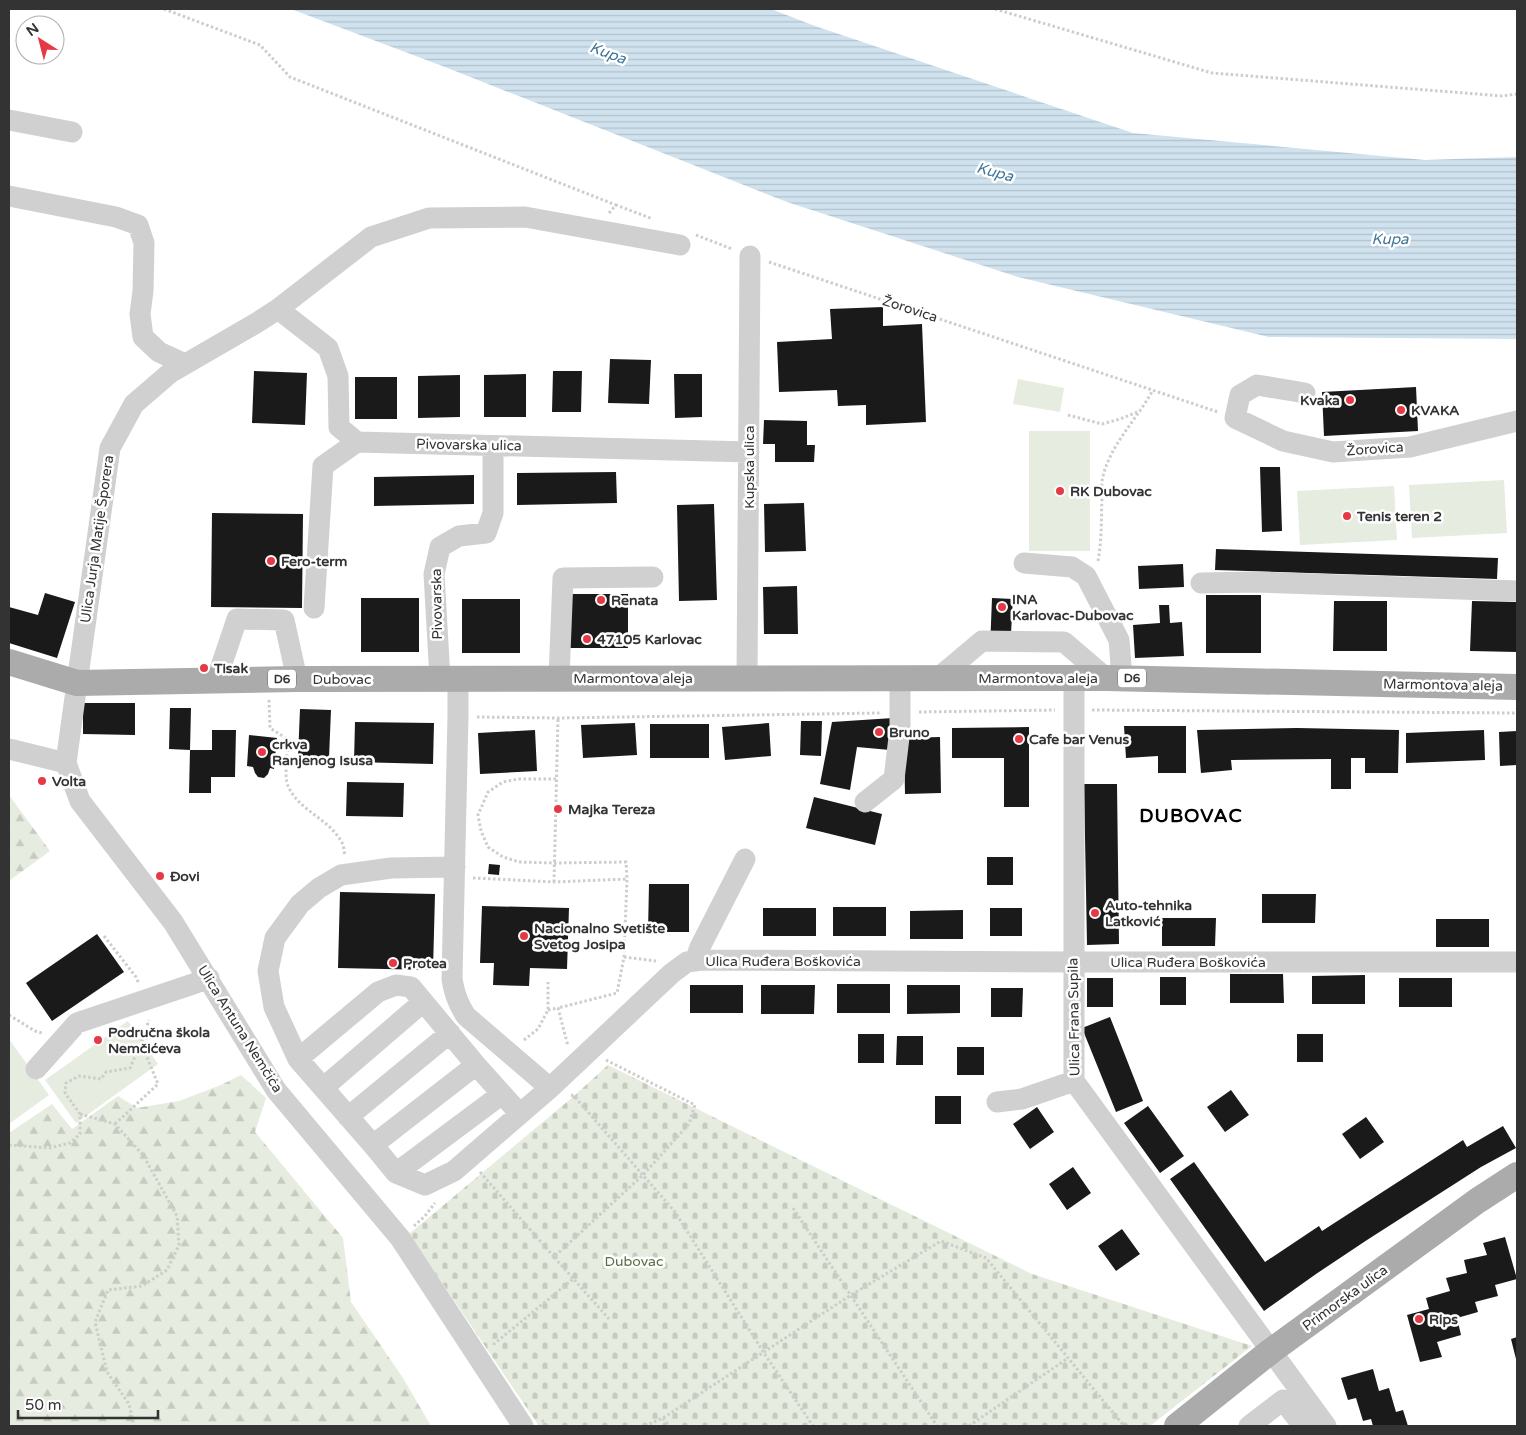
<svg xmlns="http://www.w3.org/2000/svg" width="1526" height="1435" font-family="'Varela Round',sans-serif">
  <defs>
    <pattern id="forest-firs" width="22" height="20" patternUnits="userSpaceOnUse" patternTransform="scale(1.25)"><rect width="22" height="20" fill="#e6ecdf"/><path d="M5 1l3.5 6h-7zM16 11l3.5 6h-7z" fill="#c6cbc0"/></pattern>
    <pattern id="cemetery-stones" width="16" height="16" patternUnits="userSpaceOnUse" patternTransform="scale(1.25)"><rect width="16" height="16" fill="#e6ecdf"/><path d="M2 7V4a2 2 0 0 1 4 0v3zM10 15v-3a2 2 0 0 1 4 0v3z" fill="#c6cbc0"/></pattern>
    <pattern id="water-rules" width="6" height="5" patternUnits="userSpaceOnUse" patternTransform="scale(1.25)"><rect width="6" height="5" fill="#cfe2ee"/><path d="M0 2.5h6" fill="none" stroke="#b2c2cd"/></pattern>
  </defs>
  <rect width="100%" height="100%" fill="#fff"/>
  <path fill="url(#forest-firs)" d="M9,795L50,851L9,881Z
    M241,1075L266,1098L255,1132L343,1238L351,1302L403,1378L431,1426H9V1133L52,1104L72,1129L118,1096L137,1108L179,1101L221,1085Z"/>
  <path fill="url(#cemetery-stones)" d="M608,1065L1032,1274L1252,1346L1150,1426H539L409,1234L574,1096Z"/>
  <path fill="#e6ecdf" d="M1018,379L1064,388L1060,412L1013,404Z
    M1029,431H1090V551H1029Z
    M1504,480L1507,533L1412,538L1409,485Z
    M1394,486L1397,540L1300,545L1297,491Z
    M128,1021L158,1064L76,1123L45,1080Z
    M9,1039L49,1095L9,1124Z"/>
  <path fill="url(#water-rules)" d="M291,9H771L815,26L1133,133L1425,160L1517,157V339L1269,337L1018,277L787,202L445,67Z"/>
  <path fill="#1a1a1a" d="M883,307V326L922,324L926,422L866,425V405L838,406L837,390L779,392L777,342L832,339L830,309Z
    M610,359L651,360L649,404L608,403Z
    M254,371L307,373L305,425L252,423Z
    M553,371H582L581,412H552Z
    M526,374V417H484V375Z
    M674,374H702V417L675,418Z
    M460,375V417L418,418V376Z
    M355,377H397V419H355Z
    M1416,387L1418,431L1324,436L1322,392Z
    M764,420L807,421V445H815L814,462H775V444H763Z
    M1260,467H1280L1282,531L1262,532Z
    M616,472L617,503L517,505V473Z
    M474,475V504L374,506V477Z
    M804,503L806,551L765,552L764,504Z
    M714,504L717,600L679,601L677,505Z
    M212,513L303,514L302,608L211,607Z
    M1216,549L1498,558L1497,579L1215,570Z
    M1183,564L1184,587L1139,589L1138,566Z
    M797,586L798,634H764L763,587Z
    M45,593L75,602L57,658L9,643V607L38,615Z
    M570,594H628V648H570Z
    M1206,595H1261V653H1206Z
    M361,598H419V652H361Z
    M992,598L1013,599L1010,650L990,649Z
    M462,599H520V653H462Z
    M1334,601H1387V651H1333Z
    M1472,601L1517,602V652L1470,651Z
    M1159,605H1169L1170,623L1182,622L1184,656L1135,658L1133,625L1160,623Z
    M83,703H135V735L83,734Z
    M170,708H191L190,750L169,749Z
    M300,709L331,710L329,758L298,757Z
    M893,718L890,750L857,747L850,790L820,784L832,722Z
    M801,721H822L821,756L800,755Z
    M355,722L434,723L433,764L354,762Z
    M635,723L637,755L583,758L581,725Z
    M769,723L771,756L725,760L722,727Z
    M650,724H709V758H650Z
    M1124,726H1186V773H1158V756L1126,758Z
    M1029,727V807H1004V758H952V728Z
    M1297,728L1399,730L1398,773H1365V758H1351V789H1331V759L1231,760L1232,770L1201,773L1197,730Z
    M212,730H236L235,777H211V793H189L190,750H212Z
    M535,730L537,771L480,774L478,733Z
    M1484,730L1485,760L1406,763V733Z
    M1517,731V765L1500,766L1499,732Z
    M249,735L277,738L274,769L270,768L268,774L264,778L258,777L255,773L253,767L247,766Z
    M940,737L941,793L905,794L904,738Z
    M347,782L404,783L403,817L346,816Z
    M1084,784H1117L1119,944L1087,945Z
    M814,797L882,814L875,845L806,828Z
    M987,857H1013V885H987Z
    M489,864L500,865L499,875L488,874Z
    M649,884H689V932H648Z
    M340,892L435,894L433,970L338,968Z
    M1262,894H1316L1315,923H1262Z
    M482,906L569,908L567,969L530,968L529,986L493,985L494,963H480Z
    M833,907H886V936H833Z
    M763,908H816V936H763Z
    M990,908H1022V936H990Z
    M963,910V939H910V911Z
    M1162,918H1216L1215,946H1162Z
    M1436,919H1489V947H1436Z
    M97,934L124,972L52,1021L26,983Z
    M1230,974H1283L1284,1003H1230Z
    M1365,975V1004H1312V976Z
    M1160,977H1186V1005H1160Z
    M1087,978H1113V1007H1087Z
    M1399,978H1452V1007H1399Z
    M837,984H890V1013H837Z
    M690,985H743V1013H690Z
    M761,985H815L814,1014H761Z
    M907,985H960V1013L907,1014Z
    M991,988H1023L1022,1017H991Z
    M1110,1017L1143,1101L1116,1112L1082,1028Z
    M858,1034H884V1063H858Z
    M1297,1034H1323V1062H1297Z
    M897,1036H923V1065H896Z
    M957,1047H984V1075H957Z
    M1231,1090L1249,1115L1225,1132L1207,1107Z
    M935,1096H961V1124H935Z
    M1148,1106L1184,1156L1160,1173L1124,1123Z
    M1037,1107L1054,1132L1030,1149L1013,1124Z
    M1366,1117L1384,1142L1360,1159L1342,1134Z
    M1503,1126L1516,1148L1481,1167L1367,1240L1316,1274L1264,1311L1170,1179L1194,1162L1265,1262L1319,1226L1322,1231L1463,1140L1467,1147Z
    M1073,1167L1091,1193L1067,1210L1049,1184Z
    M1122,1229L1140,1254L1116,1271L1098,1246Z
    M1505,1237L1517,1279L1495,1285L1498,1296L1475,1302L1478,1312L1457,1318L1461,1335L1437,1342L1442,1357L1420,1362L1407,1315L1429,1309L1426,1298L1450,1291L1446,1278L1467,1273L1464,1260L1487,1255L1483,1243Z
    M1517,1337V1363L1511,1339Z
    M1373,1369L1379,1391L1389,1388L1396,1412L1403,1410L1408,1426H1373L1371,1419L1363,1421L1356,1398L1348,1400L1341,1378Z"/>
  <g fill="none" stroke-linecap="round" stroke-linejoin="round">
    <path stroke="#cdcdcd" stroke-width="3" stroke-dasharray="2.5 2.5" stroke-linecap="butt" d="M164,9L260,45L290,77L616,205
      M995,9L1212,73L1502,96L1517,94
      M609,213L616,205L653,219
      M696,235L732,249
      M769,262L1218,412
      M1068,415L1102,424L1120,419L1140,411
      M1098,561C1102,540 1101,520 1102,499C1102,492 1101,483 1103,476C1111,444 1137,419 1153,390
      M269,700L270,728L289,740C287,751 284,777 288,786C299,811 328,818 341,841C344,845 344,851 345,856
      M1092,710L1517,713
      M919,712L1055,710
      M477,717L558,718L880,713
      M556,779H518L503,782L488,792L478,815L481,831L488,847L503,857L519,862L554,863L626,862L627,879
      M473,878L554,882L627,879L624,957L617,993L558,1008
      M554,882L558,718
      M104,936L136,977L139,984
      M624,957L656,961
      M548,1010L558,1008L568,1046
      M9,1015L35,1031L42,1033
      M524,1040L538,1029L548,1010V982
      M606,1060L695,1105L689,1124L643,1175L554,1257L609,1319
      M571,1095L574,1096L675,1212L764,1353L813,1426
      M80,1114L115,1124L143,1155L177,1216L179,1245L167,1270L142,1286L108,1290L95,1322L107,1372L129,1404L134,1426
      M115,1124L158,1084L146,1055L147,1026L149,1020
      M9,1145L49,1148L70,1143L80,1134V1114L65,1093L66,1083L79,1076L101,1079L106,1072L130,1068L147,1029
      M480,1172L554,1257
      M793,1208L937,1426
      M414,1226L425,1216L435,1203
      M494,1345V1344L573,1279
      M663,1418L669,1426
      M542,1420L547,1426
      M645,1426L663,1418L851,1295L941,1241L986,1258L1124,1426
      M969,1426L1068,1358"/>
    <path stroke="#d0d0d0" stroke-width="21" d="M9,120L72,132
      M9,196L116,217L138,225L144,243L143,291L140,314L143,337L159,352L185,364
      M278,309L328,348L338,376L339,427L357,442L749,452
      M1305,393L1257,385L1240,395L1235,418L1283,441L1333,452L1410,447L1517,421
      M1024,563L1072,567L1086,576L1119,640L1122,678
      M1201,583L1255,582L1517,591
      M314,608L323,466L357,442
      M559,678L563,578L653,577
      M747,678L750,256
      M938,678L982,641L1064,642L1106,678
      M1074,678V1081L1326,1426
      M440,679L434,574L440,547L459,536L486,533L493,513V446
      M458,679V716L452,979C454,993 458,1004 466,1016L550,1088L672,973L687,962L702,960L1073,962H1517
      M216,681L237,619L284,620L297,679
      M9,749L66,763
      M865,802L894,779L900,729V678
      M455,867L391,868L341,875L319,888L300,904L275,938L268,971L274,1007L298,1059L373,1145L396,1173L425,1185L454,1171L550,1088
      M695,961L700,947L745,859
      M298,1059L378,992L396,985L411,987L476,1065L520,1114
      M36,1069L77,1023L196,983L209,978
      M323,1088L423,1002
      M997,1102L1022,1099L1074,1081
      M348,1117L450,1033
      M373,1145L476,1065
      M396,1173L502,1094
      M523,1426L400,1238L276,1090L173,922L80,801L66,763L77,683L110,448L134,404L170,373L258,322L278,309L371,237L429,218L525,217L680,245
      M1249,1426L1283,1400L1303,1426"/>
    <path stroke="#ababab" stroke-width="26" d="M9,662L77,683L297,679L1106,678L1517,687
      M1177,1426L1271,1351L1477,1201L1517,1175"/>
  </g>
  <g fill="#e63946" stroke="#fff" stroke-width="2">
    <circle cx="1350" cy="400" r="5"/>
    <circle cx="1401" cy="410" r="5"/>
    <circle cx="1060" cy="491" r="5"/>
    <circle cx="1347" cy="516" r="5"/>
    <circle cx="271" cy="561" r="5"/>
    <circle cx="601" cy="600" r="5"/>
    <circle cx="1002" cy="607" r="5"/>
    <circle cx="587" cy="639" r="5"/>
    <circle cx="204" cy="668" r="5"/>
    <circle cx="879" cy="732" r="5"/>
    <circle cx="1019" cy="739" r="5"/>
    <circle cx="262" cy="752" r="5"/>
    <circle cx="42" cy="781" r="5"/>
    <circle cx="558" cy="809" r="5"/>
    <circle cx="160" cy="876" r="5"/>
    <circle cx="1095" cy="913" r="5"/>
    <circle cx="524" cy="936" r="5"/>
    <circle cx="393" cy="963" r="5"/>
    <circle cx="98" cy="1040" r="5"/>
    <circle cx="1419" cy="1319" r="5"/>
  </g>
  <g text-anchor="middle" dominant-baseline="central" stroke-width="5" stroke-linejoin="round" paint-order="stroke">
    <g fill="#fff" stroke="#707070" stroke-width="1">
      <rect x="1118" y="668.5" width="28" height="19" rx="4"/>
      <rect x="268" y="669.5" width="28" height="19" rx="4"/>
    </g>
    <g font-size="12" font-weight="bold" fill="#333">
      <text x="1132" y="678">D6</text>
      <text x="282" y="679">D6</text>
    </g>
    <g font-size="14" fill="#333" stroke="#fff">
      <text transform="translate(910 309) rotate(18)">Žorovica</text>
      <text transform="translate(469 445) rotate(1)">Pivovarska ulica</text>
      <text transform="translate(1375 449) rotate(-4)">Žorovica</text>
      <text transform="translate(749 467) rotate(-90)">Kupska ulica</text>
      <text transform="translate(97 539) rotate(-82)">Ulica Jurja Matije Šporera</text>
      <text transform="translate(437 604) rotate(-91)">Pivovarska</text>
      <text x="633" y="678">Marmontova aleja</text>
      <text x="1038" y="678">Marmontova aleja</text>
      <text x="342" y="679">Dubovac</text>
      <text transform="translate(1443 685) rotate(1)">Marmontova aleja</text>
      <text x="783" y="961">Ulica Ruđera Boškovića</text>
      <text x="1188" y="962">Ulica Ruđera Boškovića</text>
      <text transform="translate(1074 1017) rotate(-91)">Ulica Frana Supila</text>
      <text transform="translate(240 1029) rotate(58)">Ulica Antuna Nemčića</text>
      <text transform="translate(1345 1298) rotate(-36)">Primorska ulica</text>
    </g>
    <g font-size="14" font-weight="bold" fill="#333" stroke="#fff" text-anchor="start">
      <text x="1340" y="400" text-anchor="end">Kvaka</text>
      <text x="1411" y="410">KVAKA</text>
      <text x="1070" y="491">RK Dubovac</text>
      <text x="1357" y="516">Tenis teren 2</text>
      <text x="281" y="561">Fero-term</text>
      <text x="1012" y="599">INA<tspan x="1012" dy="16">Karlovac-Dubovac</tspan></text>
      <text x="611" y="600">Renata</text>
      <text x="597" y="639">47105 Karlovac</text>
      <text x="214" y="668">Tisak</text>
      <text x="889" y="732">Bruno</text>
      <text x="1029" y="739">Cafe bar Venus</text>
      <text x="272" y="744">crkva<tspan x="272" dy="16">Ranjenog Isusa</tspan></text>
      <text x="52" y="781">Volta</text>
      <text x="568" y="809">Majka Tereza</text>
      <text x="170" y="876">Đovi</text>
      <text x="1105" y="905">Auto-tehnika<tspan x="1105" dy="16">Latković</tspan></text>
      <text x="534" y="928">Nacionalno Svetište<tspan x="534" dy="16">Svetog Josipa</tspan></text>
      <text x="403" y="963">Protea</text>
      <text x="108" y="1032">Područna škola<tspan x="108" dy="16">Nemčićeva</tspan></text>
      <text x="1429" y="1319">Rips</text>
    </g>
    <g font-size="14" fill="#56703f" stroke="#fff">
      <text x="634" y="1261">Dubovac</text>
    </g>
    <g font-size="15" font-style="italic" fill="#3f7597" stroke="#fff">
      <text transform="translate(608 53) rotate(20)">Kupa</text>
      <text transform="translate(995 172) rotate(15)">Kupa</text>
      <text x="1390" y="239">Kupa</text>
    </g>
    <g font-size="19" font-weight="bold" letter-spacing="1" fill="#000" stroke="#fff">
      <text x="1191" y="816">DUBOVAC</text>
    </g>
  </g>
  <rect width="1526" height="1435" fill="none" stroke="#333333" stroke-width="20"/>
  <g transform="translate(40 40) rotate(324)"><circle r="24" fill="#ffffff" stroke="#adadad"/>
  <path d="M0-4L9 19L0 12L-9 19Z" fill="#e63946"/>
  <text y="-8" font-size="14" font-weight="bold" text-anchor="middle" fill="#333333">N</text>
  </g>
  <path d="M18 1410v8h140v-8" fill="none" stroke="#333333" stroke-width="2.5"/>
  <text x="25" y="1410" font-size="15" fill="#333333" stroke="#ffffff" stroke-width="4" paint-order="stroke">50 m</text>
</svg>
